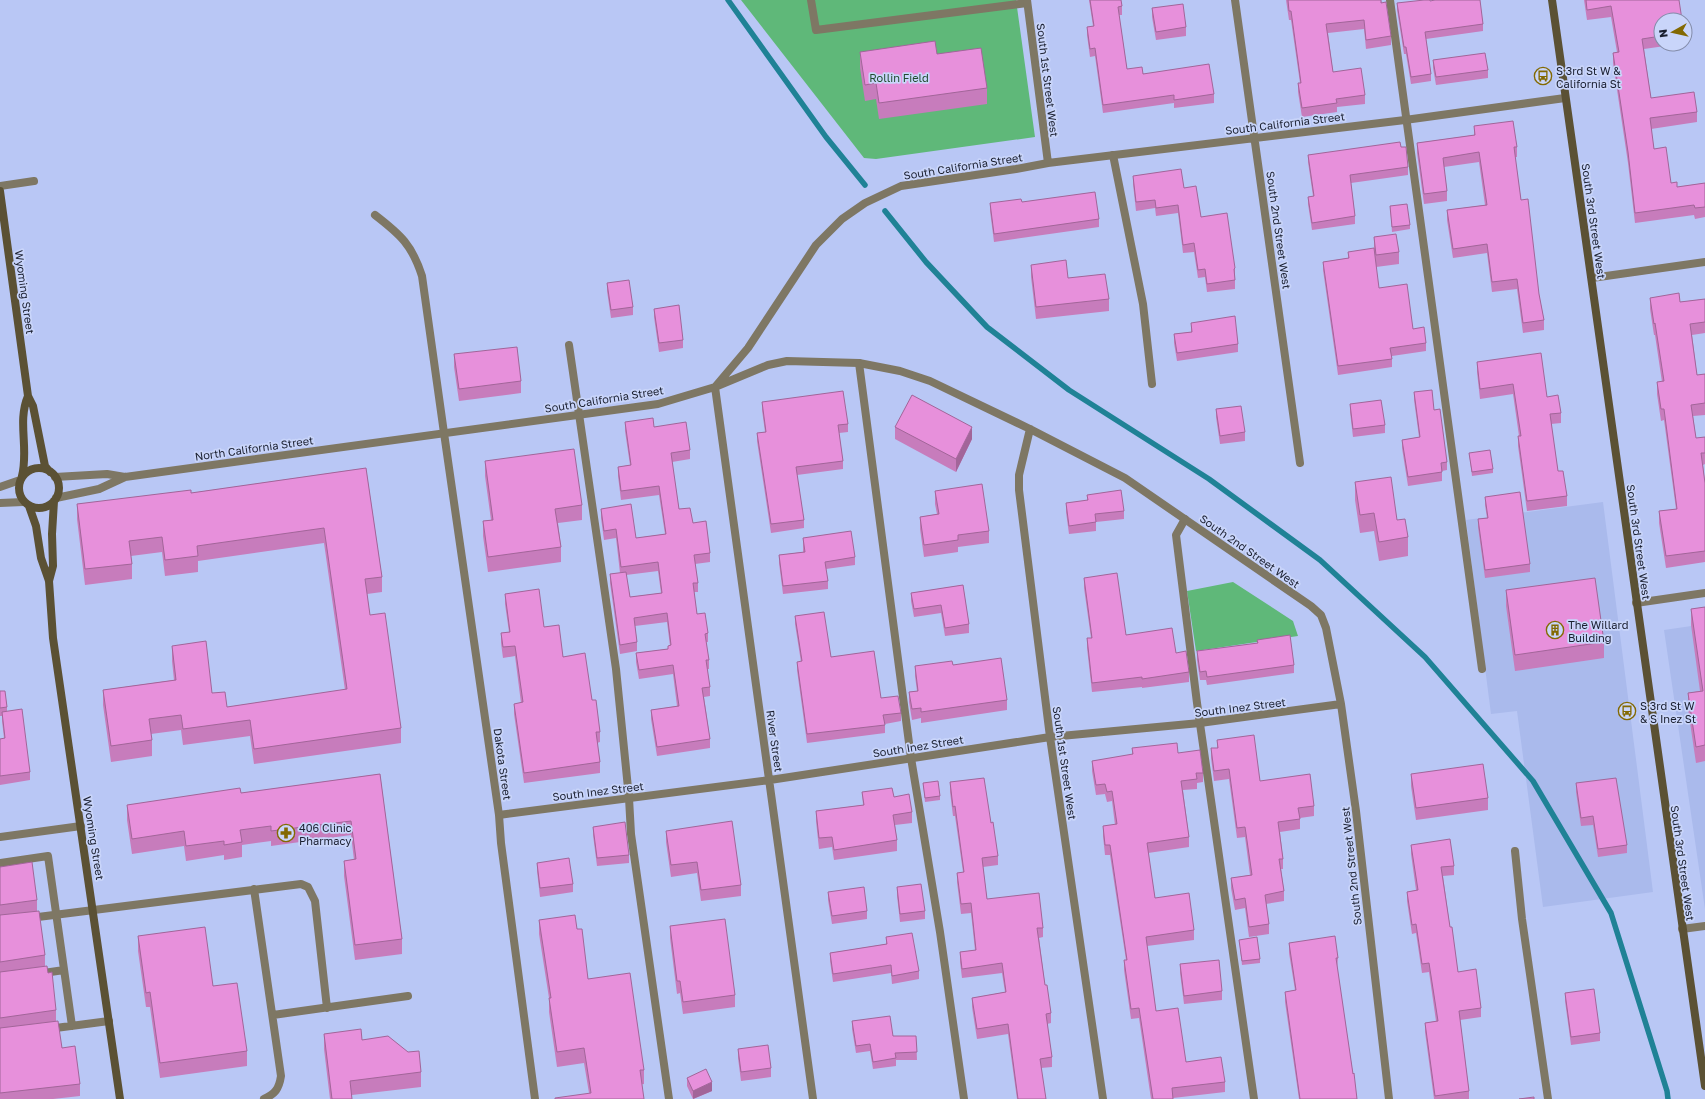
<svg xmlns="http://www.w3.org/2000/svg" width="1705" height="1099" font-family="'Golos Text',sans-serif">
  <rect width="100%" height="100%" fill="#b9c7f5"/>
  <path fill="#aabaec" d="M1603,502L1653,892L1543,907L1517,711L1491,714L1466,520Z
    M1705,624V909L1664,630Z"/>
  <path fill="#5fb879" d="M741,0H1016L1035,137L876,159L864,158Z
    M1233,582L1293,621L1298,636L1196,651L1187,591Z"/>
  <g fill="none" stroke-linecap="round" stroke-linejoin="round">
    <path stroke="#1f8296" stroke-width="5.5" d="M728,0L826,137L865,185
      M885,211L926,262L987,327L1069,390L1209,479L1320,560L1425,657L1533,781L1611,913L1667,1091L1668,1099"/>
    <path stroke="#7e7764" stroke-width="8" d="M811,0L816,30L1027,3
      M1390,0L1482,669
      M1113,155L1143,304L1152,384
      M0,186L34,181
      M375,215C401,235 412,245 422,276L444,433
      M569,345L616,669L629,798L631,834L669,1099
      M859,363L911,758L940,932L964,1099
      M1185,519L1176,535L1197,703L1254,1099
      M1515,851L1522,919L1548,1099
      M0,863L48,856L72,1026
      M254,889L281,1076C279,1089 275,1094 264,1099
      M30,918L301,884L308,887L315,901L327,1008
      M37,974L64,970
      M273,1015L408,996
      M48,1029L109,1021"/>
    <path stroke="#7e7764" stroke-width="8" d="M1027,0L1048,163
      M1235,0L1300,463
      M1592,278L1705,262
      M1030,429L1019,475V490L1050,737L1103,1099
      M444,433L499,815L501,843L535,1099
      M55,477L107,474L125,477L658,404L715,387L748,348L816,245L842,219L865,203L901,186L1016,169L1048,163L1405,120L1565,98
      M0,487L20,480
      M56,498L99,489L125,477
      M0,503L23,502
      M1636,603L1705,593
      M499,815L770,780L1050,737L1200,723L1341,704
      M0,837L81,826
      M1682,929L1705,926
      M813,1099L715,387L768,365L787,361L859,363L900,371L930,381L1030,429L1125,478L1311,606L1321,615L1326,628L1341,704L1356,811L1389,1099"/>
    <path stroke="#5b5134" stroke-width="8" d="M1552,0L1705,1086
      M0,191L28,396L33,406L45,466L50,472
      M19 488a20 20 0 1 1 40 0a20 20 0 1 1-40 0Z
      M22,476C29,448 17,422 28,396
      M29,506L36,526L41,558L49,581L53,638L120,1099
      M49,581L53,566L52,534L54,501"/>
  </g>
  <path fill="#c77cbc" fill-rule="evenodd" d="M1089,0H1121L1122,6V15H1119L1127,69L1214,94V103L1174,108V103L1103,113L1095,56L1090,57L1087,35V27L1093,26Z
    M1286,0H1381L1391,36V45L1366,49L1364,29L1328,33L1333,72L1365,95V104L1337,107V112L1302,117L1298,92V83H1300L1291,20H1289Z
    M1584,0H1679L1661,20V44H1679L1644,49L1651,98L1697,112V122L1651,129L1654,149L1671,183L1677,187L1705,183V217L1695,219L1694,215L1635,223L1628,163L1613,63V53L1617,52L1611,17L1587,20Z
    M1430,1L1483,24V31L1426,39L1431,74V81L1411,84L1406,54H1404L1397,10V3Z
    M1152,8L1186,27V36L1156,40L1152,17Z
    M860,52L937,54L987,88V104L879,119L876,99L865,101L860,68Z
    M1433,60L1488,70V78L1436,85L1433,68Z
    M1474,126L1517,147V157H1515L1521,200L1544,320V330L1523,333L1517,289L1492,292L1487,253L1453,258L1447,220V210L1485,205L1479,162L1444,167L1447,191V201L1424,204L1417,153V143L1474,135Z
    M1401,147L1408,167V175L1351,183L1355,216V224L1312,230L1308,204V197L1313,196L1308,162V155Z
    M1133,176L1184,188L1201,217L1235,268V289L1207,292L1205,277L1198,278L1194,252L1183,253L1178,213L1156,216L1155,208L1136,211L1133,184Z
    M1022,202L1099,219V227L994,242L990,211V203Z
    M1390,206L1410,225V229L1392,232Z
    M1374,237L1399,252V264L1376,267L1374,249Z
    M1348,252L1379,288L1413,329L1426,343V351L1392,356V367L1338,375L1323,270V262L1348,258Z
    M1031,265L1068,278L1109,299V311L1036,319L1031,277Z
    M607,283L633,307V315L611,318L607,291Z
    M1650,298L1680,302L1705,299V333L1692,335L1697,375L1705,374V415L1693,416L1696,438L1705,437V464L1703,465L1705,483V562L1666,568L1659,523V511L1676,509L1664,420L1661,421L1657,394V382H1662L1655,335H1654L1650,309Z
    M654,309L683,340V348L659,352L654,317Z
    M1191,323L1238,344V352L1177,361L1174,343V334L1191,332Z
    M454,354L521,381V393L459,401L454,367Z
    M1477,362L1547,397L1561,413V423L1551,424L1558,471L1567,496V506L1527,511L1518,446V436H1519L1513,394L1480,399L1477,372Z
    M1414,392L1434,410L1447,462V470L1442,471V481L1408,486L1402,448V440L1419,437L1414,400Z
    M762,402L848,424V432L839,433L843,461V469L797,475L804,520V528L771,533L757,441V433L765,432L762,410Z
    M1350,404L1385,425V433L1353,437L1350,412Z
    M1216,409L1245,432V441L1220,444L1216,417Z
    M625,422L654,427L690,450V459L672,462L679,509L693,523L710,553V562L695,564L698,583V592H694L697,614L708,633V642H706L709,660V669H707L710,687V696L704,697L710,739V748L657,756L651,719V710L677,706L673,674L639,679L636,662V653L668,649V646H670L667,622L635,626L637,642V651L620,654L610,583V574L620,573L616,538L604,540L601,518V509L636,538L665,534L659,495L621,500L618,476V467L630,465L625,431ZM658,571L661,593L630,597L626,575Z
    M895,427L972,439L956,472L895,439Z
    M1469,453L1493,469V473L1472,476Z
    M485,461L582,505V520L558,523L561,547V562L488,572L483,536V521L491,520L485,476Z
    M366,468L382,577V592L367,594L370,615L401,728V743L254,764L250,736L183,745L181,730L151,734L152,740V756L111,762L103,705V690L174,680L172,661V646L212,693L227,707L345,690L324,543L198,561V572L165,576L162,552L131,556L132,564V579L85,585L77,519V504L191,493Z
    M1355,482L1397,520L1408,537V556L1379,561L1374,531L1360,533L1355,500Z
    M935,491L989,531V543L958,547V552L924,557L920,529V517L937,514L935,504Z
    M1087,495L1124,511V519L1096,522V531L1069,534L1066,512V503L1087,501Z
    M1485,497L1530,564V572L1485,578L1478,527V519L1487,518L1485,505Z
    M803,538L855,557V565L826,569L828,581V589L783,594L779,563V555L803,552Z
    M1084,578L1126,635L1176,653L1189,672V682L1142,688V687L1092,692L1087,648V638H1091L1084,588Z
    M963,585L969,624V633L945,636L941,613L914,617L911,601V593Z
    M1506,590L1604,642V658L1515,671L1506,606Z
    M505,594L544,627L592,700L600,732V742L597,743L600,762V773L524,783L514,714V704L521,703L515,656L503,658L501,643V633L509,632L505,604Z
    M1705,607V761L1696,763L1688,709V693L1700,691L1691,625V609Z
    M795,616L831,657L881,698L901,713V721L885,724V733L807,743L797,670V662H801L795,624Z
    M1257,640L1294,665V673L1207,685L1206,680H1200L1197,660V651L1257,643Z
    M953,665L1007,700V710L921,723V718L912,720L909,702V692L917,691L915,676V666Z
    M0,691L7,707V712L30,772V780L0,785V739L4,738L2,721V716H0Z
    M1217,740L1260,781L1314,806V816L1300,818V829L1280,832L1283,859V869H1281L1284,891V901L1266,904L1269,924V934L1249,937L1245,908L1235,910L1231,888V878L1250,875L1245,837L1237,838L1229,779L1214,781L1211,758V748H1217Z
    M1132,748L1178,753L1203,773V782L1197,783V789L1183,790L1189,837V847L1148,853L1155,898L1194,930V940L1147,946L1156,1011L1186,1062L1225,1082V1092L1173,1098V1099H1151L1139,1018L1131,1019L1124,970V960H1126L1110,855H1105L1103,836V826L1115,825L1112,801L1107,802L1105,794L1096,795L1092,771V761L1132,755Z
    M380,774L402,939V954L355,960L344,876V861L354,860L351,835L271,846V841L242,845V857L224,860V855L186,861L184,846L132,854L127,820V805L241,793Z
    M1411,774L1488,798V810L1416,820L1411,786Z
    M950,782L991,823L998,856V865L983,867L987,899L1043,928V937L1039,938L1045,985L1051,1013V1023L1047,1024L1052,1057V1067L1041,1068L1046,1099H1017L1008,1034L977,1039L972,1007V998L1005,992L1002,973L962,978L960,962V952L975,950L971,913L961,914L957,882V873L963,872L955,816H953L950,792Z
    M923,783L940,796V800L925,802Z
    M1576,783L1627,845V853L1598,857L1593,825L1581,826L1576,792Z
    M862,792L894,797L912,812V823L895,825L897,840V851L834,860L832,847L819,849L816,821V811L863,805Z
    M593,827L629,855V863L597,866L593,835Z
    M666,831L741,885V896L701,901L697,873L671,877L666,842Z
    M1411,845L1454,866V875L1443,876L1450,927L1458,972L1481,1008V1017L1460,1020L1469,1091V1099H1434L1425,1032V1023L1436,1021L1429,972L1422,973L1416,933L1412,934L1407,901V892L1416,890L1411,854Z
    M537,863L573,884V892L540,897L537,871Z
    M0,867L37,900V911L45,955V966L48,973L56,1010V1021L62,1048L80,1084V1096L53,1099H0Z
    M897,887L925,911V919L900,922L897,896Z
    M828,892L867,911V919L832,924L828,900Z
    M539,920L577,929L588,979L644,1070V1084L589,1093L584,1063L557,1067L549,1012V998L539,934Z
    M670,926L735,995V1007L683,1014L680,993L677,994L670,938Z
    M138,936L213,986L247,1051V1066L160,1078L150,1007H146L138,951Z
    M886,937L919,971V979L892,984L891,973L833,982L830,961V953L886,944Z
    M1239,940L1260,959V963L1242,965Z
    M1289,943L1338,958L1337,968L1353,1074L1357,1099H1299L1285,1002V992L1295,990L1289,953Z
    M1180,964L1222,991V1000L1184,1004L1180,973Z
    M1565,993L1600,1033V1041L1571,1045L1565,1001Z
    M852,1021L893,1036H916L917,1060H896V1066L873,1069L870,1051L856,1053L852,1029Z
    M324,1034L362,1040L421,1072V1087L352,1095V1099H330L324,1049Z
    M738,1049L771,1068V1077L741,1081L738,1058Z
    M687,1078L712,1091L693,1099L687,1086Z"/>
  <path fill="#a26599" d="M972,427V439L956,472V459Z
    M712,1082V1091L693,1099V1091Z"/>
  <path fill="#e790db" stroke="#a26599" d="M1090,0H1121L1122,6L1118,7L1127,69L1142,67L1143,74L1209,64L1214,94L1174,100V95L1103,105L1095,48L1090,49L1087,27L1094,26Z
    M1288,0H1381V3L1386,2L1391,36L1366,40L1364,20L1326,24L1333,72L1361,68L1365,95L1336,99L1337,103L1302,108L1298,83H1301L1291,11H1289Z
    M1424,0H1430V1L1435,0H1480L1483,24L1425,32L1431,74L1411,77L1406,47H1404L1397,3Z
    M1586,0H1679L1682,20H1661V36L1642,39L1651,98L1694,92L1697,112L1650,118L1654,149L1666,147L1671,183L1677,182V187L1705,183V207L1695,208L1694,205L1635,213L1628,152L1613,53L1619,52L1611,6L1587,10Z
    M1183,4L1186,27L1156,32L1152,8Z
    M935,41L937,54L981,48L987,88L879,103L876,83L865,85L860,52Z
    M1485,53L1488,70L1436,77L1433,60Z
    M1513,121L1517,147H1514L1521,200L1528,199L1539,294L1544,320L1523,323L1517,279L1492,282L1487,244L1453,249L1447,210L1487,205L1479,152L1443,158L1447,191L1424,194L1417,143L1475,135L1474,126Z
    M1400,142L1401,147H1406L1408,167L1350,175L1355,216L1312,223L1308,197L1314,196L1308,155Z
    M1181,169L1184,188L1196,186L1201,217L1227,213L1235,268L1234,269L1235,280L1207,284L1205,269L1198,270L1194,243L1183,245L1178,205L1156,208L1155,200L1136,202L1133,176Z
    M1095,192L1099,219L994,234L990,203L1021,199L1022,202Z
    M1407,204L1410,225L1392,227L1390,206Z
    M1396,234L1399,252L1376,255L1374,237Z
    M1374,248L1379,288L1407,284L1413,329L1424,327L1426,343L1390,348L1392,359L1338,366L1323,262L1349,258L1348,252Z
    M1066,260L1068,278L1105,274L1109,299L1036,307L1031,265Z
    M629,280L633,307L611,310L607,283Z
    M1679,293L1680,302L1705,299V322L1690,324L1697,375L1705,374V403L1691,405L1696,438L1705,437V453H1701L1705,483V551L1666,556L1659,511L1677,509L1664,409H1661L1657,382L1664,381L1655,323L1654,324L1650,298Z
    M679,305L683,340L659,343L654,309Z
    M1235,316L1238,344L1177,353L1174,334L1192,332L1191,323Z
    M517,347L521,381L459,389L454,354Z
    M1541,353L1547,397L1558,395L1561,413L1550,414L1558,471H1563L1567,496L1527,501L1518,436H1521L1513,384L1480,389L1477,362Z
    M1432,390L1434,410L1440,409L1447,462L1441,463L1442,472L1408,477L1402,440L1420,437L1414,392Z
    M843,391L848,424L838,425L843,461L796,467L804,520L771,524L757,433L766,432L762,402Z
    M912,395L972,427L956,459L895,427Z
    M1381,400L1385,425L1353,429L1350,404Z
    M1241,406L1245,432L1220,436L1216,409Z
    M653,418L654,427L686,422L690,450L671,453L679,509L690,508L693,523L706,521L710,553L694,555L698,583H693L697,614L705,613L708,633L705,634L709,660H706L710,687L702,688L710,739L657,747L651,710L679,706L673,665L639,670L636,653L668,649V646L671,645L667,613L634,618L637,642L620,645L610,574L626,572L630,597L662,593L658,562L621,567L616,529L604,531L601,509L631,504L636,538L666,534L659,486L621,491L618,467L631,465L625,422Z
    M574,449L582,505L555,509L561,547L488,557L483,521L493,520L485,461Z
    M1490,450L1493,469L1472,472L1469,453Z
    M366,468L382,577L365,579L370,615L385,613L401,728L254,749L250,720L183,729L181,715L149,719L152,740L111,746L103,690L176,680L172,646L206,641L212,693L225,692L227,707L347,689L324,528L197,546L198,556L165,560L162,537L129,541L132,564L85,569L77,504L191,490V493Z
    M1391,477L1397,520L1405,519L1408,537L1379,542L1374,513L1360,515L1355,482Z
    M982,484L989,531L958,535V540L924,545L920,517L939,514L935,491Z
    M1121,490L1124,511L1095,514L1096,522L1069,526L1066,503L1088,500L1087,495Z
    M1520,492L1530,564L1485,570L1478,519L1488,518L1485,497Z
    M851,531L855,557L825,562L828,581L783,586L779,555L805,552L803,538Z
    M1117,573L1126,635L1172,628L1176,653L1186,651L1189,672L1142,679V677L1092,683L1087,638H1092L1084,578Z
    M1595,578L1604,642L1515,655L1506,590Z
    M963,585L969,624L945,628L941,605L914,609L911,593Z
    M539,589L544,627L559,625L563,657L585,653L592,700H596L600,732H596L600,762L524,773L514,704L523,702L515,646L503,647L501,633L510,632L505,594Z
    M1705,607V745L1696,747L1688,693L1703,691L1691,609Z
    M824,612L831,657L874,651L881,698L898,696L901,713L883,715L885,725L807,734L797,662L802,661L795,616Z
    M1290,635L1294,665L1207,677L1206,671L1200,672L1197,651L1258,643L1257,640Z
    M1001,658L1007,700L921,712V708L912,709L909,692L918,691L915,666L952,661L953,665Z
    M0,691H5L7,707L0,708Z
    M22,709L30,772L0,776V739L5,738L2,712Z
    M1254,735L1260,781L1310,774L1314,806L1298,808L1300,819L1278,822L1283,859H1279L1284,891L1265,895L1269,924L1249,927L1245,898L1235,900L1231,878L1252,875L1245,827L1237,828L1229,769L1214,771L1211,748H1218L1217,740Z
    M1177,743L1178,753L1200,750L1203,773H1196L1197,779L1181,781L1189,837L1147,843L1155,898L1189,893L1194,930L1146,937L1156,1011L1178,1008L1186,1062L1221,1057L1225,1082L1172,1088L1173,1099H1153L1139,1008L1131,1009L1124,960H1127L1110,845H1105L1103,826L1117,824L1112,791L1107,792L1105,784L1096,785L1092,761L1133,754L1132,748Z
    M1483,764L1488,798L1416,808L1411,774Z
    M380,774L402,939L355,945L344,861L356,859L351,821L271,831V826L240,830L242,842L224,845V841L186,846L184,831L132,839L127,805L240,788L241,793Z
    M984,778L991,823L993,822L998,856L982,858L987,899L1039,893L1043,928H1037L1045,985H1047L1051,1013L1046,1014L1052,1057L1040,1059L1046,1099H1018L1008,1024L977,1029L972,998L1006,992L1002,963L962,969L960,952L976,950L971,903L961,904L957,873L964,872L955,806L953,807L950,782Z
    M1616,778L1627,845L1598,849L1593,816L1581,818L1576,783Z
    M938,781L940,796L925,798L923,783Z
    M892,788L894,797L909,794L912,812L893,815L897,840L834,850L832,837L819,838L816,811L864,805L862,792Z
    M732,821L741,885L701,890L697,862L671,865L666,831Z
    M625,822L629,855L597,858L593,827Z
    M1450,839L1454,866L1441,867L1450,927H1452L1458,972L1476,969L1481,1008L1459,1011L1469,1091L1435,1096L1425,1023L1438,1021L1429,963L1422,964L1416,924L1412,925L1407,892L1418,890L1411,845Z
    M569,858L573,884L540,888L537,863Z
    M32,862L37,900L0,905V867Z
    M921,884L925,911L900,914L897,887Z
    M864,887L867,911L832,916L828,892Z
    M39,911L45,955L0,962V915Z
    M575,915L577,929H582L588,979L630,973L644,1070H640L644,1099H555V1098L591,1093L584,1048L557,1052L549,998H551L539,920Z
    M725,919L735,995L683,1002L680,981H677L670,926Z
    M205,927L213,986L237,983L247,1051L160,1063L150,992L146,993L138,936Z
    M912,933L919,971L892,976L891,965L833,974L830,953L887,944L886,937Z
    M1335,936L1338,958H1336L1353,1074L1354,1073L1357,1099H1300L1285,992L1296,990L1289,943Z
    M1257,937L1260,959L1242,961L1239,940Z
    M1219,960L1222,991L1184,996L1180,964Z
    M47,966L48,973L52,972L56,1010L0,1018V972Z
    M1594,989L1600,1033L1571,1037L1565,993Z
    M890,1016L893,1036H916L917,1052L895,1053L896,1058L873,1062L870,1044L856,1046L852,1021Z
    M58,1021L62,1048L75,1046L80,1084L0,1093V1028Z
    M361,1029L362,1040L388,1036L408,1052L419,1051L421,1072L350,1081L352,1099H332L324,1034Z
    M768,1045L771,1068L741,1072L738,1049Z
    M706,1069L712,1082L693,1091L687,1078Z
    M1534,1097V1099H1519Z"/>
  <defs>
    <symbol id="bus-ring" viewBox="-11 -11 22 22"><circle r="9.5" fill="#c9d5fa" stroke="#836902" stroke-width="1.5"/><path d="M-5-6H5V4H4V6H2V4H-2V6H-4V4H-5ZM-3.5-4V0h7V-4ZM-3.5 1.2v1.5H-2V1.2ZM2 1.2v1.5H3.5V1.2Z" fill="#836902"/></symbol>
    <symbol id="building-ring" viewBox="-11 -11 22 22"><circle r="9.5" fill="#c9d5fa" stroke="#836902" stroke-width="1.5"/><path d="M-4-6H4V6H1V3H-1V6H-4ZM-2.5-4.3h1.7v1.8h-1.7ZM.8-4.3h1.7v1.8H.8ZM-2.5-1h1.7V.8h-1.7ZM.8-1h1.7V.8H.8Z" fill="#836902"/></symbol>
    <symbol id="pharmacy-ring" viewBox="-11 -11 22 22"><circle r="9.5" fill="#c9d5fa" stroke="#836902" stroke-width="1.5"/><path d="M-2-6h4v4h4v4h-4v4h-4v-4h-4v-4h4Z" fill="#836902"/></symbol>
  </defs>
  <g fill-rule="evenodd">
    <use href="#bus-ring" x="1533" y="66" width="20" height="20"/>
    <use href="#building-ring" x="1545" y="620" width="20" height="20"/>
    <use href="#bus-ring" x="1617" y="701" width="20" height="20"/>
    <use href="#pharmacy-ring" x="276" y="823" width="20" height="20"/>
  </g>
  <g text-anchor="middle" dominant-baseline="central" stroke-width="3.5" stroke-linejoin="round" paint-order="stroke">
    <g font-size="11" fill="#1a1f30" stroke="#c9d5fa" text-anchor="start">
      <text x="1556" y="70">S 3rd St W &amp;<tspan x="1556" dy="13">California St</tspan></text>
      <text x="1568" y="624">The Willard<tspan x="1568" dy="13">Building</tspan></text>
      <text x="1640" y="705">S 3rd St W<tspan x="1640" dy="13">&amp; S Inez St</tspan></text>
      <text x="299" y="827">406 Clinic<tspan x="299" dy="13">Pharmacy</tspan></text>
    </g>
    <g font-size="11" fill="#224c2f" stroke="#c9d5fa">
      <text x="899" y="77">Rollin Field</text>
    </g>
    <g font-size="11" fill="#1a1f30" stroke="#c9d5fa">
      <text transform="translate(1048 80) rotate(83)">South 1st Street West</text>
      <text transform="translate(1285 123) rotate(-7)">South California Street</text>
      <text transform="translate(963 166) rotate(-9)">South California Street</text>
      <text transform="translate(1594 221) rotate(82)">South 3rd Street West</text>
      <text transform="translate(1279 230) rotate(82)">South 2nd Street West</text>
      <text transform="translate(25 292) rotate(82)">Wyoming Street</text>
      <text transform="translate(604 399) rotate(-9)">South California Street</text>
      <text transform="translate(254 448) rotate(-8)">North California Street</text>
      <text transform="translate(1639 542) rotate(82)">South 3rd Street West</text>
      <text transform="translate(1250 551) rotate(35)">South 2nd Street West</text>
      <text transform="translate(1240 707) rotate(-7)">South Inez Street</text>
      <text transform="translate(775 741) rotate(82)">River Street</text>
      <text transform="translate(918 746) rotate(-9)">South Inez Street</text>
      <text transform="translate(1065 763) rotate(82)">South 1st Street West</text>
      <text transform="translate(503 764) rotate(82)">Dakota Street</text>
      <text transform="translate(598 791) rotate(-7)">South Inez Street</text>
      <text transform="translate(94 838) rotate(81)">Wyoming Street</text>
      <text transform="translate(1683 863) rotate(82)">South 3rd Street West</text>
      <text transform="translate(1351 866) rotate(-96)">South 2nd Street West</text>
    </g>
  </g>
  <g transform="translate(1673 32) rotate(262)"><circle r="19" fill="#c9d5fa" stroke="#838ca9"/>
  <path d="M0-3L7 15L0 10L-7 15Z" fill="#836902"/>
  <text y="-6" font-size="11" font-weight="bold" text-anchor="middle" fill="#1a1f30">N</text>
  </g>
</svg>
